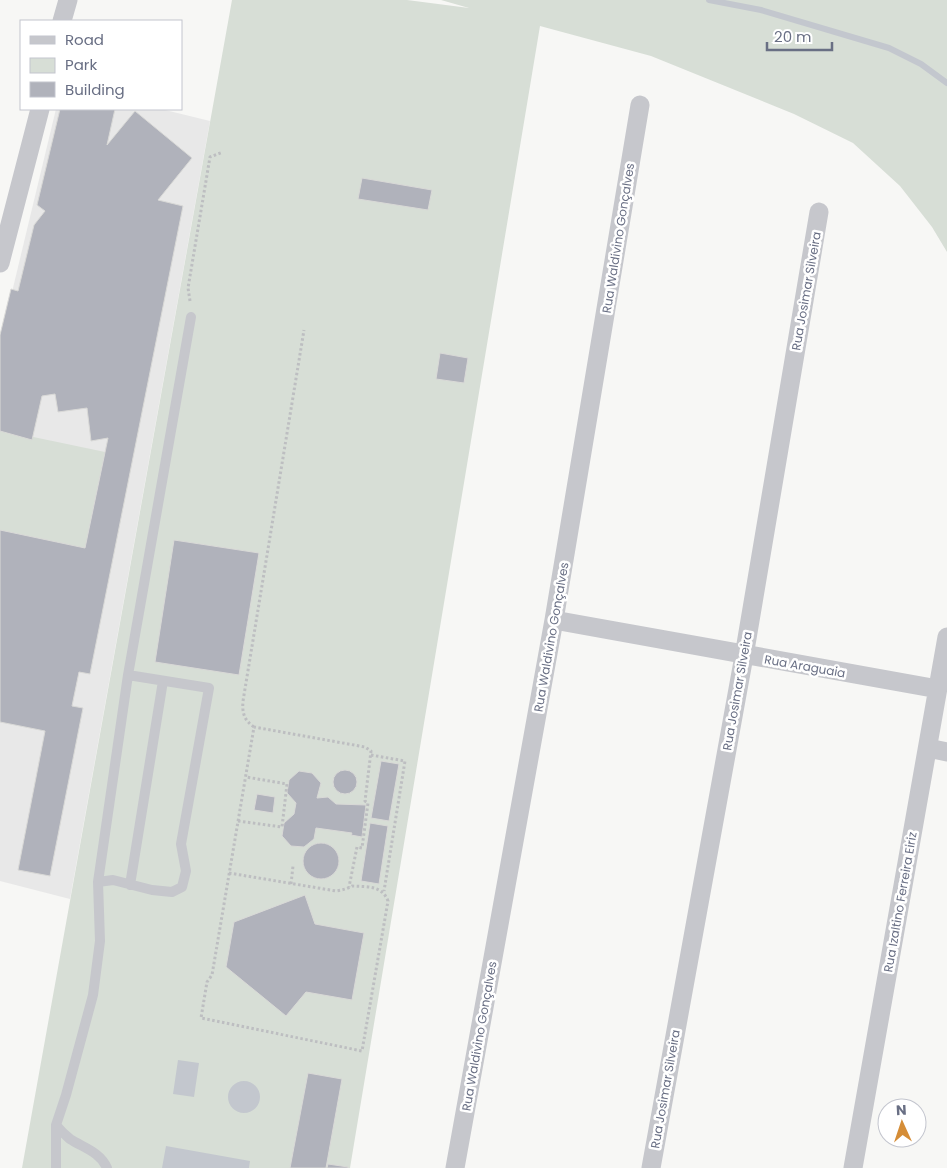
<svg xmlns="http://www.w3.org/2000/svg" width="947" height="1168" font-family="Poppins,sans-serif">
  <rect width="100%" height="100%" fill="#f7f7f5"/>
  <path fill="#e8e8e8" d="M56,109H161L210,121L70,899L0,881V342Z"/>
  <path fill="#d7ded6" d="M232,0H407L469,8L441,0H947V252L932,227L900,186L853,143L794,114L651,56L540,26L350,1168H22Z
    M0,430L105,452L85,548L0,530Z"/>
  <path fill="#c3c7ce" d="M178,1060L199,1063L194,1097L173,1094Z
    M228 1097a16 16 0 1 1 32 0a16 16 0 1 1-32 0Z
    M166,1146L250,1161L249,1168H162Z"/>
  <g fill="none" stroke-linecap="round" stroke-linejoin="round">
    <path stroke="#c3c7ce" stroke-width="6" d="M709,0L761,10L889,48L921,64L947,83"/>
  </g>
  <path fill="#b0b2bb" stroke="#d9d9d7" d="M60,109H115L107,145L135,111L192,158L158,200L183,206L90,674L79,672L72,706L83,708L50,876L18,870L45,731L0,722V530L85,548L108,438L91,441L87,408L58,412L55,394L42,396L32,440L0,431V335L11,289L18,291L34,225L45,211L37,205Z
    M362,178L432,190L428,210L358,199Z
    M440,353L468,358L464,383L436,379Z
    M174,540L259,553L239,675L155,662Z
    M381,761L399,764L389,821L371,818Z
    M333 782a12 12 0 1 1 24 0a12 12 0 1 1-24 0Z
    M299,771L312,773L321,783L317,798L328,797L336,804L366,805L362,837L351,835L352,833L316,828L314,839L304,847L291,846L282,836L284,823L294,814L296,803L287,793L289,780Z
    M257,794L275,797L273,813L254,810Z
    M370,823L388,826L379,884L361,881Z
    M303 861a18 18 0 1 1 36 0a18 18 0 1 1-36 0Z
    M305,895L315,924L364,933L352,1000L306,992L286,1016L226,967L234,922Z
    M308,1073L342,1079L326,1168H290Z
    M328,1164L348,1167V1168H327Z"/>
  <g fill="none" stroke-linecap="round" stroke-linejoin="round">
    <path stroke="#bdbec1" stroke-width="3" stroke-dasharray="2.5 2.5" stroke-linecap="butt" d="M190,301L188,288L210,157L223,152
      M254,727C244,720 242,713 243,701L304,330
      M371,755L405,761L384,891
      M238,821L282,827L287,784L246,777
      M229,873L336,891C342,890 347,889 352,886C367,887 382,885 388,901L362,1051L201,1018L207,982L212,975L254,727L365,747L371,751L365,801L368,803L362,848L357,847L349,887
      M291,884L293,866"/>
    <path stroke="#c6c7cc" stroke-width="10" d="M128,675L209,688L181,844L186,871L182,887L172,892L152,890L113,880L98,882Z
      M128,675L191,317
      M130,885L163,681
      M56,1125C60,1130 65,1135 70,1139C84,1148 100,1152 107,1168
      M56,1168V1125L66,1095L93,995L100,941L98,882"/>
    <path stroke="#c6c7cc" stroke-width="19" d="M62,21L68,0
      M0,263L40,109
      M554,620L938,689
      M928,748L947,752
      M455,1168L554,620L640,105
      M651,1168L744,656L819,212
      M853,1168L947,637"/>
  </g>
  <g text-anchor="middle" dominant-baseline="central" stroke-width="5" stroke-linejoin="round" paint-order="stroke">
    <g font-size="12" fill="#696f84" stroke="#fff">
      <text transform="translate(618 238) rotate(-81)">Rua Waldivino Gonçalves</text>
      <text transform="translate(806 291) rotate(-80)">Rua Josimar Silveira</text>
      <text transform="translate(551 637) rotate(-80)">Rua Waldivino Gonçalves</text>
      <text transform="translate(805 666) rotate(10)">Rua Araguaia</text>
      <text transform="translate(737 691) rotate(-80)">Rua Josimar Silveira</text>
      <text transform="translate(900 902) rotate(-80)">Rua Izaltino Ferreira Eiriz</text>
      <text transform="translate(479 1036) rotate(-80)">Rua Waldivino Gonçalves</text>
      <text transform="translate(665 1089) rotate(-80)">Rua Josimar Silveira</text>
    </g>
  </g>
  <rect x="20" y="20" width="162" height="90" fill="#ffffff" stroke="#c3c5ce"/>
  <rect x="30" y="36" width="25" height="8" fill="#c6c7cc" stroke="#c3c5ce"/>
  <text x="65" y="45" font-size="15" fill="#696f84">Road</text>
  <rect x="30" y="58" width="25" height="15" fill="#d7ded6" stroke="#c3c5ce"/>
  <text x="65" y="70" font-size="15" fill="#696f84">Park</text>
  <rect x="30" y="82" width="25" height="15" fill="#b0b2bb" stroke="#c3c5ce"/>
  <text x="65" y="95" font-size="15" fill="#696f84">Building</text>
  <g transform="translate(902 1123) rotate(357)"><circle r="24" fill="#ffffff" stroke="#c3c5ce"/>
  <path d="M0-4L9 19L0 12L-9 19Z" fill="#d58d37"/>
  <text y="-8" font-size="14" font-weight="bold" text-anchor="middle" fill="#696f84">N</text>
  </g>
  <path d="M767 42v8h65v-8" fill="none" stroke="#696f84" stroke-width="2.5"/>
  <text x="774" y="42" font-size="15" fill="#696f84" stroke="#ffffff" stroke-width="4" paint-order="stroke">20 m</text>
</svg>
